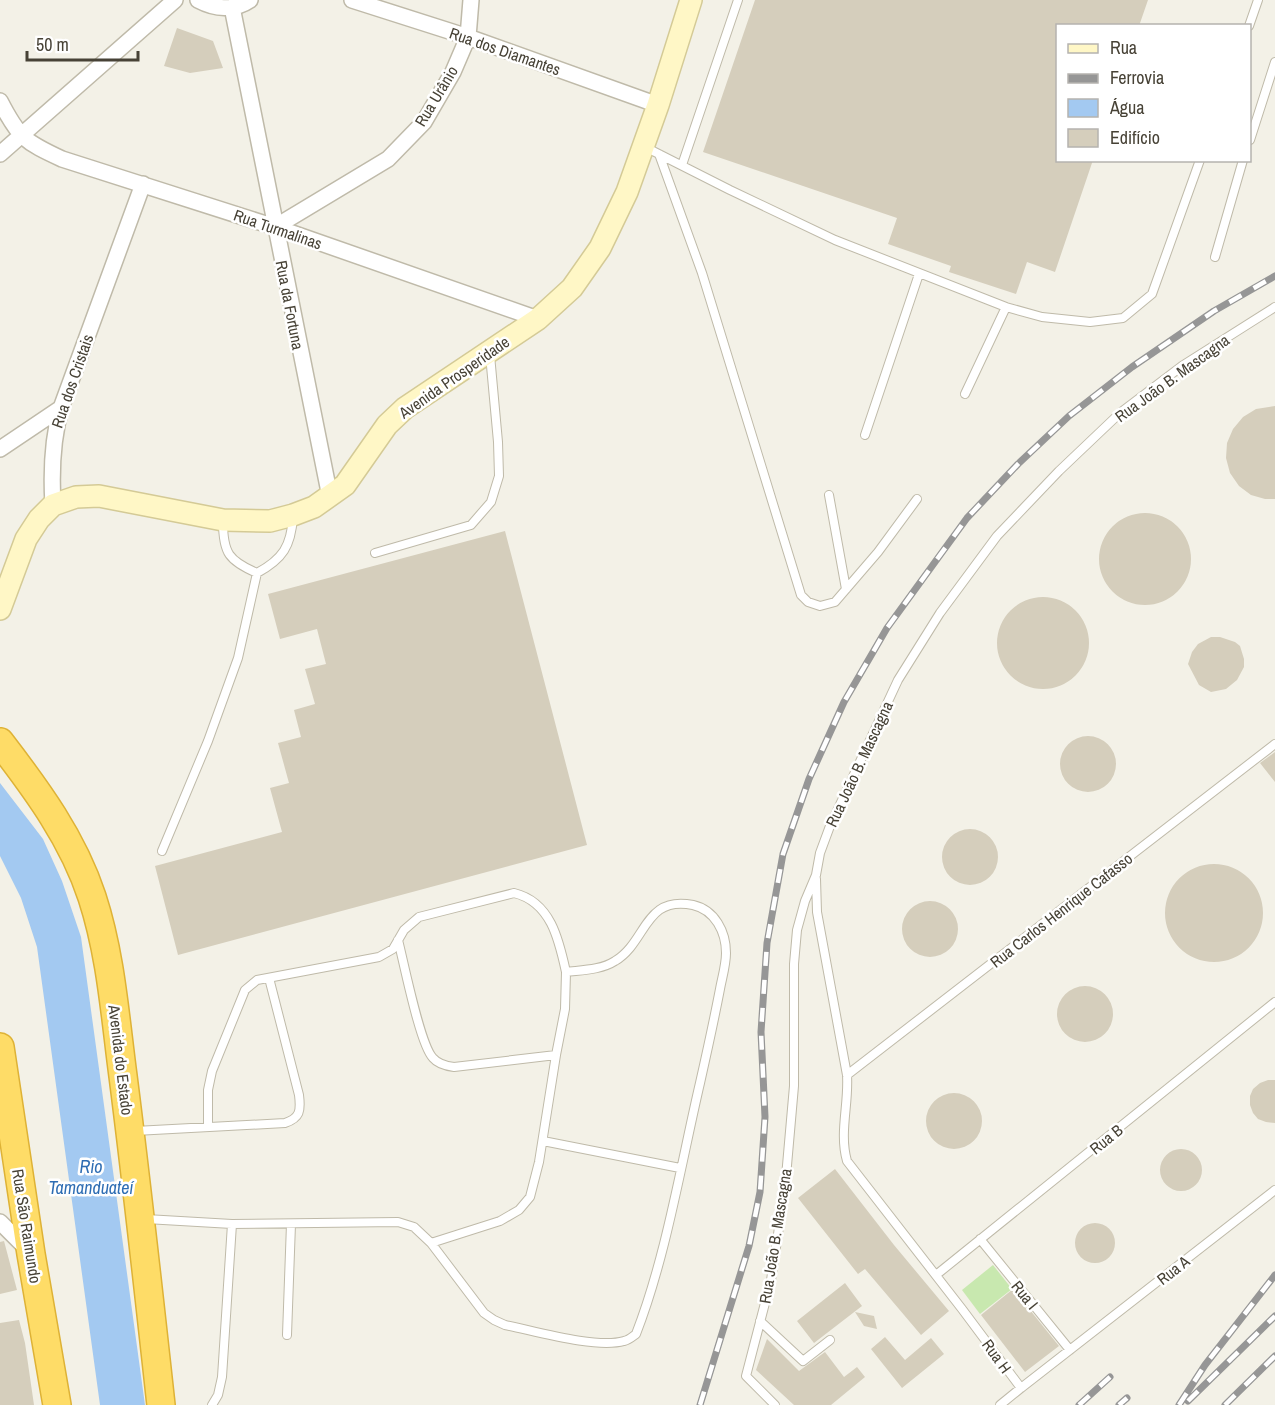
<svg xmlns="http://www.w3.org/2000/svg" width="1275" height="1405" font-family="'Archivo Narrow',sans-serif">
  <rect width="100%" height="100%" fill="#f3f1e7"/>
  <path fill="#c8e8af" d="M993,1265L1012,1289L980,1314L962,1290Z"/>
  <path fill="#a3c9f1" d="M0,783L43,839L62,881L81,937L145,1405H100L37,947L21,898L0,856Z"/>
  <path fill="#d5cebc" d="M755,0H1148L1139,26H1058V160H1093L1055,272L1027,262L1016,294L949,272L951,266L888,244L897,218L703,152Z
    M177,28L213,41L223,68L190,73L164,66Z
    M1275,406V499H1265L1251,495L1239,486L1230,473L1226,458L1227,443L1233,429L1243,417L1256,409Z
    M1099 559a46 46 0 1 1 92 0a46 46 0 1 1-92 0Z
    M505,531L587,845L178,955L155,866L282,832L270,788L289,783L278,743L301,737L294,710L315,704L305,669L326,664L317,629L280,639L268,594Z
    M997 643a46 46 0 1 1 92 0a46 46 0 1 1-92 0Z
    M1211,637H1220L1235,642L1240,646L1244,659V667L1237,680L1226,689L1211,692L1199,685L1188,664L1192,652L1198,644Z
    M1060 764a28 28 0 1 1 56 0a28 28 0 1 1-56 0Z
    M1275,752V782L1260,763Z
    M942 857a28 28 0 1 1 56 0a28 28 0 1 1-56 0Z
    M1165 913a49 49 0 1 1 98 0a49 49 0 1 1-98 0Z
    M902 929a28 28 0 1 1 56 0a28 28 0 1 1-56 0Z
    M1057 1014a28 28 0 1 1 56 0a28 28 0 1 1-56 0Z
    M1268,1080H1275V1123L1266,1122L1258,1119L1253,1113L1250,1105V1096L1253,1089L1260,1083Z
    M926 1121a28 28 0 1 1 56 0a28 28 0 1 1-56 0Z
    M1160 1170a21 21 0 1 1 42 0a21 21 0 1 1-42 0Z
    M835,1169L894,1245L949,1311L921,1335L865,1269L858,1274L798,1198Z
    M1075 1243a20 20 0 1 1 40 0a20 20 0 1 1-40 0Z
    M4,1241L17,1290L0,1294V1242Z
    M845,1283L862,1306L814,1343L797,1321Z
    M1013,1289L1059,1346L1025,1372L981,1315Z
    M855,1312L874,1316L877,1329L864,1326Z
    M19,1320L25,1343L34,1405H0V1323Z
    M885,1337L905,1360L931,1338L944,1354L902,1388L871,1349Z
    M767,1339L799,1371L825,1352L844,1377L857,1367L865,1377L831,1405H794L756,1370Z"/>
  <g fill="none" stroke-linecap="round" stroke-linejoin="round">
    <defs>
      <path id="lane" d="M1249,26L1258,0
        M1250,140L1275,62
        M645,147L730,190L835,240L1006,307L965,394
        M659,154L702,273L801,595L808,602L820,606L835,602L878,552L917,499
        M682,165L738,0
        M1215,257L1243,160
        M1006,307L1042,317L1090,322L1123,318L1152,294L1200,160
        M865,435L919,274
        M829,495L846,589
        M223,522C223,553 229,561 257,573C283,559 291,546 293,517
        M375,553L471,525L491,502L499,476L498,442L490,355
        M162,851L208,741L238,658L257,573
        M816,879L817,912L847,1075C849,1104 839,1133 847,1161L962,1309L1021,1388L1275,1190
        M398,940C404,963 420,1045 433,1058C438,1064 446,1066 454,1067L556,1055L565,1009L566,972
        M847,1075L1275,744
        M135,1131L285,1123C300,1118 301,1111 299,1095L269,978
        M543,1141L680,1168
        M146,1219L232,1224L398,1222L414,1227L431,1243L484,1313L494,1320L505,1325C535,1331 596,1349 624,1341C629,1340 632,1337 636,1334C666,1257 681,1164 700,1083C707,1052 714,1020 720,989C722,978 726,965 726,953C726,932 715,910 693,905C644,895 647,942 615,961C601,970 582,970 566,972C559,940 551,902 514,893L419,917L404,930L393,949L379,957L257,980L245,990L212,1071L208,1090V1126
        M980,1239L1070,1350
        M431,1243L500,1221L519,1210L530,1197L539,1162L556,1055
        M936,1275L1275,1002
        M760,1321L803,1361L830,1340
        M287,1335L291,1224
        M212,1405L218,1395L222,1377L232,1224
        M775,1405L746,1376L771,1280L785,1188L794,1086V964L797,930L805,901L816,875L820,853L830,826L898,680L940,613L997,536L1059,471L1120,413L1182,366L1275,307
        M1000,1405L1021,1388"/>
      <path id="street" d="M198,0C215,9 234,11 250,0
        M352,0L468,37L658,105
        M232,7L330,497
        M0,101C19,138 25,142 62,159L275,227L538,319
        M0,154L175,0
        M275,227L388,159L424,122L453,72L468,37L471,0
        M0,449L61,408
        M53,505C51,472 52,440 61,408L143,184
        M0,1222L30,1252"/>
      <path id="secondary" d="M0,609L26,539L39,519L53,505L76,497L99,496L223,520L270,521L293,515L314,507L345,485L387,425L405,408L538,319L572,288L600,248L627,192L658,105L691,0"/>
      <path id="highway" d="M0,742C37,790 73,839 92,897C111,955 115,1016 123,1076C137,1185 149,1295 161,1405
        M0,1047L31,1254L57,1405"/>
    </defs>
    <use href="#lane" stroke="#bfbaa9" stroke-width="10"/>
    <use href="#street" stroke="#bfbaa9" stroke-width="18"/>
    <use href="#secondary" stroke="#d4ca96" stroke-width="24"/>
    <use href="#highway" stroke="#deb236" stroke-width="30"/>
    <use href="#lane" stroke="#fff" stroke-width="8"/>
    <use href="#street" stroke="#fff" stroke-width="15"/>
    <use href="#secondary" stroke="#fff7c6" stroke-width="21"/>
    <use href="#highway" stroke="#fedc67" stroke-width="27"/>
    <defs>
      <path id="rail" d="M1188,1401L1275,1316
        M700,1405L749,1246L760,1192L765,1117L761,1032L767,943L783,854L809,779L844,702L887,628L967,518L1018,464L1069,416L1132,367L1214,311L1275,276
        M1079,1405L1110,1377
        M1119,1405L1127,1398
        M1179,1405L1205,1365L1275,1275
        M1225,1405L1275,1356"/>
    </defs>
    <use href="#rail" stroke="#969696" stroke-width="7"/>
    <use href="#rail" stroke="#fff" stroke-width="4.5" stroke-dasharray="14" stroke-linecap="butt"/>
  </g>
  <g text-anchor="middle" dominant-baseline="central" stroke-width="5" stroke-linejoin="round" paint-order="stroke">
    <g font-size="16" fill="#474236" stroke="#fff">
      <text transform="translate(505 51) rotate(19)">Rua dos Diamantes</text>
      <text transform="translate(436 96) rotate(-59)">Rua Urânio</text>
      <text transform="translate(278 229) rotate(19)">Rua Turmalinas</text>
      <text transform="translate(290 305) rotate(79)">Rua da Fortuna</text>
      <text transform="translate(454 377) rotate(-35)">Avenida Prosperidade</text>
      <text transform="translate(1172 378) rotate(-36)">Rua João B. Mascagna</text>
      <text transform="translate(72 381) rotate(-71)">Rua dos Cristais</text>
      <text transform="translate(859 764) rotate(-65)">Rua João B. Mascagna</text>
      <text transform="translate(1061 910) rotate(-38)">Rua Carlos Henrique Cafasso</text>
      <text transform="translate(121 1060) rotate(83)">Avenida do Estado</text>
      <text transform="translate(1106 1139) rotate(-39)">Rua B</text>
      <text transform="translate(27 1226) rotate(81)">Rua São Raimundo</text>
      <text transform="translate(775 1236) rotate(-81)">Rua João B. Mascagna</text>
      <text transform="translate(1173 1270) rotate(-38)">Rua A</text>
      <text transform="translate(1025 1295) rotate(51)">Rua I</text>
      <text transform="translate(997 1356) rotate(54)">Rua H</text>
    </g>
    <g font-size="18" font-style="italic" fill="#2e6db3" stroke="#fff">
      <text x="91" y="1166">Rio<tspan x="91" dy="21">Tamanduateí</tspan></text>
    </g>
  </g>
  <rect x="1056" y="24" width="195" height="138" fill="#ffffff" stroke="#b5b3af" stroke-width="1.5"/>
  <rect x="1068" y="44" width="30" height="9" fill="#fff7c6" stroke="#b5b3af" stroke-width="1.5"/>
  <text x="1110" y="54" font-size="18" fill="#474236">Rua</text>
  <rect x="1068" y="74" width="30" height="9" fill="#969696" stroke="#b5b3af" stroke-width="1.5"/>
  <text x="1110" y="84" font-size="18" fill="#474236">Ferrovia</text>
  <rect x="1068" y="99" width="30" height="18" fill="#a3c9f1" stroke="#b5b3af" stroke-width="1.5"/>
  <text x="1110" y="114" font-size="18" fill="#474236">Água</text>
  <rect x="1068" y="129" width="30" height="18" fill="#d5cebc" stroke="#b5b3af" stroke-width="1.5"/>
  <text x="1110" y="144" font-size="18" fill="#474236">Edifício</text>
  <path d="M27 51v9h111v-9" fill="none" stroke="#474236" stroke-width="3"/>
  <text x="36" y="51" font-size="18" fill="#474236" stroke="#ffffff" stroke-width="4.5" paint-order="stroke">50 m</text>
</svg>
